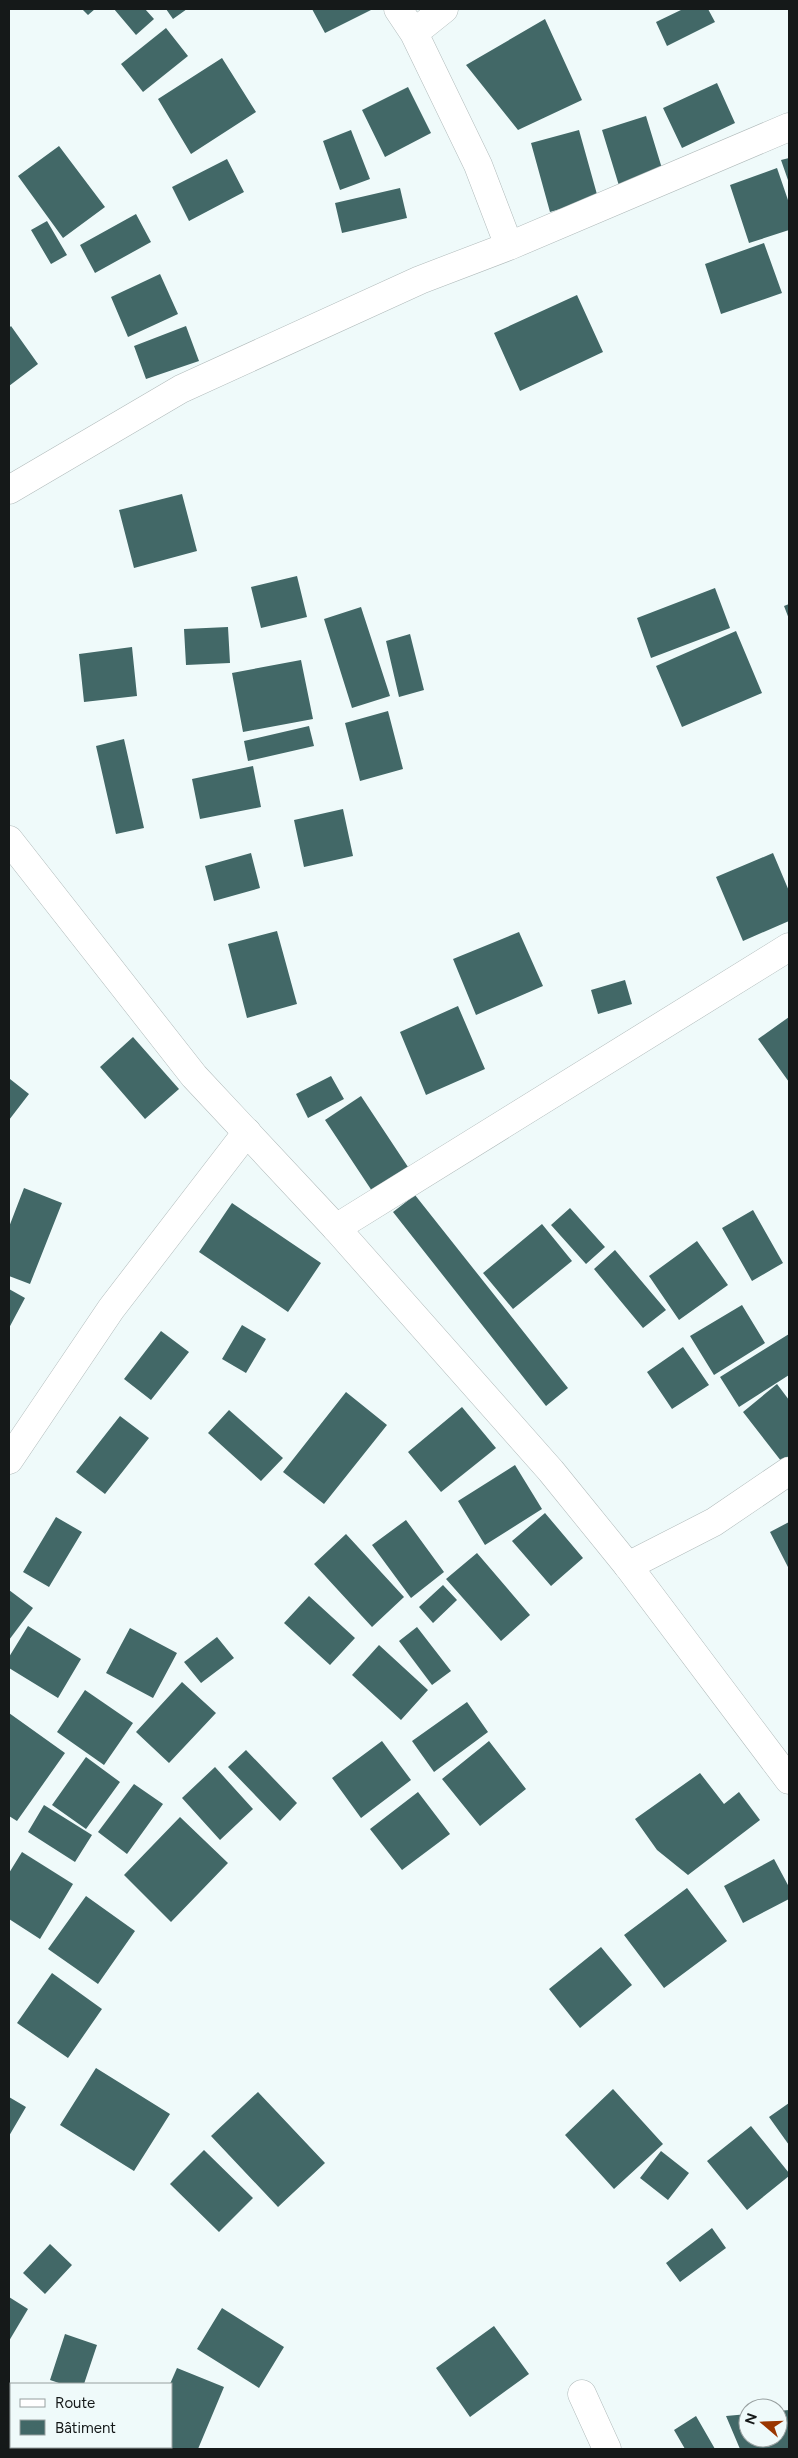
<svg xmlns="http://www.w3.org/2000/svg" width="798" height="2458" font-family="Figtree,sans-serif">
  <rect width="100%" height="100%" fill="#effafa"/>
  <path fill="#426867" d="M82,9H95L88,15Z
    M114,9H145L154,19L136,35Z
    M166,9H187L173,19Z
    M312,9H373L325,33Z
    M683,9H708L715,22L667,46L656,22Z
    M545,19L582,100L518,130L466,65Z
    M166,28L188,56L143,92L121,64Z
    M222,58L256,112L191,154L158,99Z
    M717,83L735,123L682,148L663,108Z
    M408,87L431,133L385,157L362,110Z
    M646,116L664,175L620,189L602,130Z
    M351,130L370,179L340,190L323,141Z
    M579,130L598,198L550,212L531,143Z
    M59,146L105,207L63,238L18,176Z
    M789,158V183L781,160Z
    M227,159L244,192L189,221L172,187Z
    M777,168L789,203V230L749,243L730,185Z
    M400,188L407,218L342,233L335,203Z
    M136,214L151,242L95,273L80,245Z
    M47,221L67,255L51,264L31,230Z
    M764,243L782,293L721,314L705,264Z
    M160,274L178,314L128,337L111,297Z
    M577,295L603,352L520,391L494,333Z
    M11,326L38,364L9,386V328Z
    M186,326L199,361L146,379L134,346Z
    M182,494L197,551L134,568L119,510Z
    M297,576L307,617L261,628L251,587Z
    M715,588L730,628L651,658L637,618Z
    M789,604V619L784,606Z
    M361,607L390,696L352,708L324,619Z
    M228,627L230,663L186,665L184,629Z
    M736,631L762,693L682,727L656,666Z
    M410,634L424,690L399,697L386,641Z
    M132,647L137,696L84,702L79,654Z
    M301,660L313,719L243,732L232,673Z
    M388,711L403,769L360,781L345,723Z
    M309,726L314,746L248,761L244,741Z
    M124,739L144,828L116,834L96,746Z
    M253,766L261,807L200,819L192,779Z
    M343,809L353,856L304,867L294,820Z
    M251,853L260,888L214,901L205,866Z
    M773,853L789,891V921L743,941L716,877Z
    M277,931L297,1004L247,1018L228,944Z
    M519,932L543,986L476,1015L453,959Z
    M625,980L632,1004L598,1014L591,990Z
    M458,1006L485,1069L426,1095L400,1032Z
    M789,1017V1082L758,1039Z
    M133,1037L179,1089L145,1119L100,1067Z
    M331,1076L344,1099L308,1118L296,1094Z
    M10,1079L29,1094L9,1120V1081Z
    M361,1096L408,1167L372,1191L325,1120Z
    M24,1188L62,1203L30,1284L9,1276V1227Z
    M415,1195L568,1388L546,1406L393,1212Z
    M232,1203L321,1263L288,1312L199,1252Z
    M570,1208L605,1247L586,1264L551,1225Z
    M753,1210L783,1263L752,1281L722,1228Z
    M542,1224L572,1261L513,1309L483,1273Z
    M697,1241L728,1285L679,1320L649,1276Z
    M615,1250L666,1310L643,1328L594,1269Z
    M9,1289L25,1298L9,1328Z
    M742,1305L765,1343L714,1375L690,1336Z
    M242,1325L266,1339L246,1373L222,1359Z
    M161,1331L189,1352L151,1400L124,1379Z
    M789,1334V1375L739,1407L720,1377Z
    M683,1347L709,1385L672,1409L647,1372Z
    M777,1384L789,1400V1463L785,1466L743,1412Z
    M346,1392L387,1425L324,1504L283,1472Z
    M462,1407L496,1448L441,1492L408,1452Z
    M229,1410L283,1458L261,1481L208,1433Z
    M120,1416L149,1438L105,1494L76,1472Z
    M515,1465L542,1509L485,1545L458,1501Z
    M545,1513L583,1558L551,1586L512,1541Z
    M56,1517L82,1532L49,1587L23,1572Z
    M406,1520L444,1572L411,1598L372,1545Z
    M789,1522V1569L770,1532Z
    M346,1534L404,1597L372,1627L314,1564Z
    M477,1553L530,1615L501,1641L446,1579Z
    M443,1585L457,1600L433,1623L419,1607Z
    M9,1590L33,1608L9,1640Z
    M309,1596L355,1638L330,1665L284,1623Z
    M28,1626L81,1659L58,1698L9,1668V1657Z
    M417,1627L451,1671L432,1685L399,1641Z
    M130,1628L177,1653L153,1698L106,1673Z
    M217,1637L234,1658L201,1683L184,1662Z
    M379,1645L428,1690L401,1720L352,1675Z
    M182,1682L216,1713L169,1763L136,1732Z
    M85,1690L133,1723L104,1765L57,1732Z
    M467,1702L488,1732L434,1772L412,1741Z
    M9,1713L65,1753L17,1821L9,1816Z
    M382,1741L411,1780L361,1818L332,1778Z
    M489,1741L526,1789L480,1826L442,1779Z
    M246,1750L297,1803L280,1821L228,1767Z
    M86,1757L120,1782L86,1829L52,1805Z
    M215,1767L253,1809L220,1840L182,1798Z
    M700,1773L724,1804L739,1792L760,1820L688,1875L657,1850L635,1819Z
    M134,1784L163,1804L127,1854L98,1832Z
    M418,1792L450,1834L402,1870L370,1829Z
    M44,1805L92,1835L75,1862L28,1832Z
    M180,1817L228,1863L171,1922L124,1875Z
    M22,1852L73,1884L40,1939L9,1919V1873Z
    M774,1859L789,1887V1899L743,1923L724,1886Z
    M687,1888L727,1941L664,1988L624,1935Z
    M86,1896L135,1931L98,1984L48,1949Z
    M601,1947L632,1985L580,2028L549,1989Z
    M52,1973L102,2009L68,2058L17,2023Z
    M96,2068L170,2114L134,2171L60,2125Z
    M613,2089L663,2144L614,2189L565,2135Z
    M258,2092L325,2163L278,2207L211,2136Z
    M9,2097L26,2107L9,2136Z
    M789,2103V2145L769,2117Z
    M751,2126L789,2173V2176L747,2210L707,2161Z
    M204,2150L253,2198L219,2232L170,2184Z
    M661,2151L689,2173L668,2200L640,2178Z
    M712,2228L726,2248L680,2282L666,2263Z
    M50,2244L72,2265L45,2294L23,2273Z
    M9,2297L28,2309L9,2341Z
    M222,2308L284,2347L259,2388L197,2349Z
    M494,2326L529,2374L470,2417L436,2368Z
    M65,2334L97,2345L84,2384H62L50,2380Z
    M177,2368L224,2387L198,2449H154L148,2447H171L170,2384Z
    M789,2410V2449H740L726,2416L748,2414V2438H778V2411Z
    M696,2416L715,2449H685L674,2430Z"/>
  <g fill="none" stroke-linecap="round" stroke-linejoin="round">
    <defs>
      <path id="minor" d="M398,9L414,33
        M444,9L414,33L478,165L509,246
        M9,490L181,389L420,280L509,246L789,127
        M336,1228L789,947
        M9,1460L111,1309L247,1132
        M628,1566L714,1522L789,1471
        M582,2394L607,2449
        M9,2436L11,2437
        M36,2447L43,2449"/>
      <path id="tertiary" d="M9,840L194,1076L336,1228L551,1471L628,1566L789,1780"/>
    </defs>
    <use href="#minor" stroke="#b1bbbb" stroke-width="29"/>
    <use href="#tertiary" stroke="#b1bbbb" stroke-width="29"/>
    <use href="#minor" stroke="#fff" stroke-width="28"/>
    <use href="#tertiary" stroke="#fff" stroke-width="28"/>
  </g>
  <rect width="798" height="2458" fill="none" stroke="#151919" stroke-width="20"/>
  <rect x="10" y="2383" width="162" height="65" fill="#effafa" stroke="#98a0a0"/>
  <rect x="20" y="2399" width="25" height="8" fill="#ffffff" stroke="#98a0a0"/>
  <text x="55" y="2408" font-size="15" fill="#151919">Route</text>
  <rect x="20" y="2420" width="25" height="15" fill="#426867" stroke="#98a0a0"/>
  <text x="55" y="2433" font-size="15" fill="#151919">Bâtiment</text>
  <g transform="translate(763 2423) rotate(289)"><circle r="24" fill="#effafa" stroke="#98a0a0"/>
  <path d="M0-4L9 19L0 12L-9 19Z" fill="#9a3600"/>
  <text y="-8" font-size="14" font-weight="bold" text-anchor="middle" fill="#151919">N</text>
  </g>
</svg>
